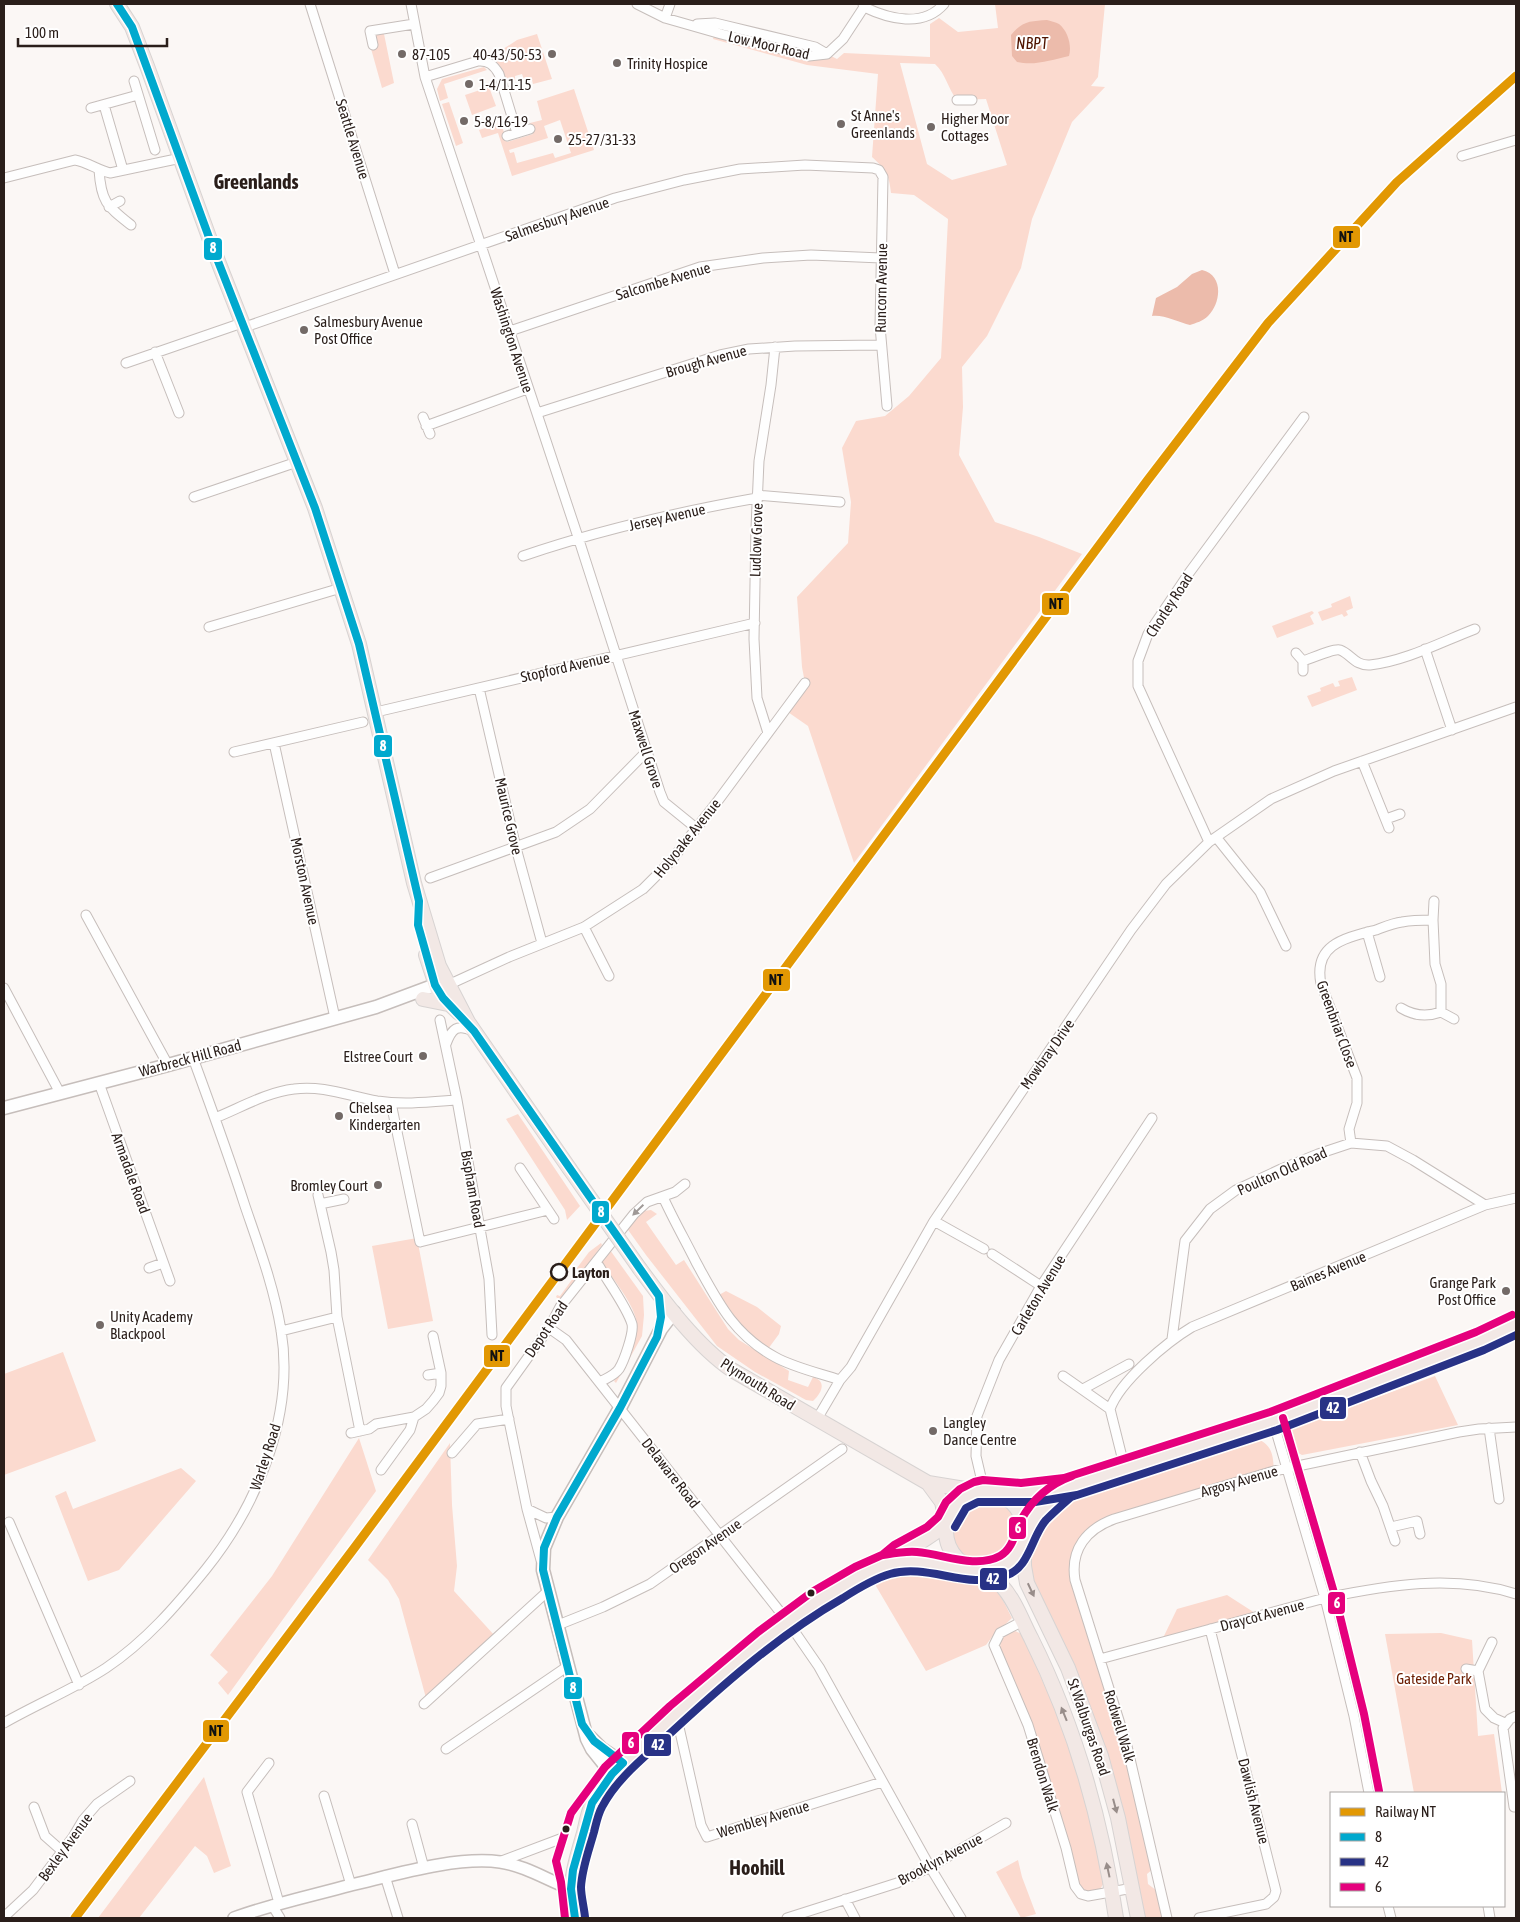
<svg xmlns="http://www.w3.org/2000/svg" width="1520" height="1922" font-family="'Asap Condensed',sans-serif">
  <rect width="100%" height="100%" fill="#fbf7f5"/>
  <path fill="#fbdacf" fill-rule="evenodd" d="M995,4H1105L1098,77L1091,86L1105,87L1072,122L1032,219L1021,268L987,336L962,367L963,407L959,455L995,522L1039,537L1082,554L854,863L808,726L785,710L805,683L802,667L797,597L848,543L851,502L842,448L856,421L885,416L909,396L941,358L948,219L914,195L891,193C889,174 886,170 872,157L878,74L807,65L713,39L715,32L809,56L827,54L837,59L844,53L930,57V24L939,18L958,32L998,28ZM900,63L935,64C946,74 948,89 957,100L986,99L1007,165L952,180L927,164Z
    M383,29L394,83L382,88L370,45L377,43L375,30Z
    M537,34L552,79L533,84L532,80L525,82L522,74L515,76V80L507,82C503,72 500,63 491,57L517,40Z
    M484,67L487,70L444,84L448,98L440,101L437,89L442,79Z
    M489,87L496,106L472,115L465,95Z
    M574,89L594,150L512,176L498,133L482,138L479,130L501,123L507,142L533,134L530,123L542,120L537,101ZM560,120L571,153L555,158L553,153L517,163L514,152L510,153L509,150L548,138L544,126Z
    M449,102L463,143L456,146L442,104Z
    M1350,596L1353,608L1346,611L1348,615L1344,617L1342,614L1322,621L1318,612L1332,607L1331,604Z
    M1312,611L1314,613L1310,616L1314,624L1277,638L1272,626Z
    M1352,677L1357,690L1312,707L1307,696L1321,691L1320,688L1333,683L1335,687L1340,686L1338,681Z
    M518,1114L580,1206L567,1220L565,1210L506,1119Z
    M651,1210L657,1214L646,1222L676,1265L684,1260L728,1329L739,1340L789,1371L788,1380L808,1387L813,1377C827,1381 822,1393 813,1401L806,1400L755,1372L717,1346L646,1255L626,1227L643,1211Z
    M417,1238L433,1321L388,1329L372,1246Z
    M601,1243L602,1245L561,1301L556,1297L557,1295L560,1296L576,1274L574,1272L589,1252Z
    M610,1250L643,1296L644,1315L642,1336L616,1383L614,1381C621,1373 624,1364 628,1354C632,1345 636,1336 637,1327C638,1308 612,1278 601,1262Z
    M726,1291L757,1307L781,1326L779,1334L768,1349L737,1325L719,1295Z
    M63,1352L96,1441L4,1475V1374Z
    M1435,1376L1458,1425L1302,1455L1293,1450L1288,1438L1291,1431L1296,1427Z
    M359,1438L376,1491L228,1695L218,1683L228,1672L210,1655L272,1576Z
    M1260,1440C1273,1447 1273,1457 1274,1471L1114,1519L1085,1537L1074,1573L1102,1666L1154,1868L1147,1874L1148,1884L1161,1894L1167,1918H1138L1113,1797L1029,1588L1026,1546L1041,1525L1072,1499L1163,1468Z
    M450,1443L452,1505L457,1566L454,1591L495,1636L426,1698L399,1599L388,1580L368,1560Z
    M181,1468L196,1481L119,1570L88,1581L55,1496L66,1491L73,1509Z
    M953 1530a33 33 0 1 1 66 0a33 33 0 1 1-66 0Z
    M911,1569C927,1570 985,1580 996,1591C1003,1598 1007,1609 1012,1618L992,1637L986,1645L926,1671L873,1581L889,1573Z
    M1227,1595L1255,1613L1163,1638L1177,1609Z
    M1015,1631L1022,1634L1064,1730L1087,1804L1105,1881L1099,1891L1081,1894L1028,1725L1000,1647L1001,1639L1006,1632Z
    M1441,1633L1472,1640L1478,1736L1494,1734L1502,1793H1414L1385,1634Z
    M204,1777L231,1866L214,1873L207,1856L195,1846L139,1918H98Z
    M1018,1860L1022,1877L1036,1914L1021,1918L996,1872Z"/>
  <path fill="#ecbbab" d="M1047,20C1050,21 1056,22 1059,24C1068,31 1072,46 1069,56C1051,60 1035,66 1017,62L1012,56L1011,35C1022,21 1031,21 1047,20Z
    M1202,270C1224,275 1221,303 1208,316C1203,321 1196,323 1190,325C1179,322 1162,314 1152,316L1156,298L1177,287L1192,274Z"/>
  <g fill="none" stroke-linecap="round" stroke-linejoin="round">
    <defs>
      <path id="minor" d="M310,4L395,274
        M411,4L425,77L578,537L660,792L664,802L696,828
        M637,4L665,18L721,34L809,56L827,54
        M863,4L864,7C889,19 923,28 944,4
        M665,18L670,4
        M697,24L715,23L815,47L827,54
        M373,45L370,31L414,24
        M827,54L843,39L864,7
        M425,77L478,61C488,60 494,65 499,74L517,133L530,129
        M134,81L155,150
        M957,100H972
        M104,105L123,170
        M91,108L138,95
        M507,136L517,133
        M1462,156L1516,140
        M99,170C101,202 107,206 131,225
        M4,178L75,160C87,162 98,170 110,173L181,158
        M109,207L120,201
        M245,327L615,198L684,180L740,169L805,165L873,168L879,170L883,177L880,326L887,406
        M510,331L700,267L763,258L811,255L881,258
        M155,352L179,413
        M126,363L242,323
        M537,413L720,355L749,349L795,346L880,345
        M423,417L430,434
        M426,426L527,389
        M757,495L840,502
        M194,497L297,462
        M523,556C599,530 678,512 757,498
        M209,627L341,588
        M1425,649L1452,730
        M1296,653L1303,661
        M1303,671V661C1310,659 1334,648 1340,650C1351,654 1355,666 1370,665C1406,661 1441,642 1475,629
        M479,688L516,848L542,943
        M376,712L755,623
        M768,733L757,698L754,639L756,528L759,461L771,385L775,347
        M274,743L335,1018
        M234,752L363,722
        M1362,761L1389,828
        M1386,819L1400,814
        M1216,837L1260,892L1286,946
        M1209,842L1138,686V661L1148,634L1189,573L1304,417
        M430,878L556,832L590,809L647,751
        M86,915L168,1065
        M1433,920L1434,901
        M584,927L609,976
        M1367,932L1380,977
        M448,985L509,957L584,927L643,889L670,862L717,802L805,683
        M4,988L60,1093
        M1441,1012L1454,1019
        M440,1020L457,1100L489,1279L492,1335
        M446,1044C452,1028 457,1024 473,1031
        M99,1083L170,1281
        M391,1103L420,1242L548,1210
        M215,1118C240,1108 267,1092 294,1089C323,1085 349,1096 377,1101C404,1105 430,1102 457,1100
        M1351,1143L1349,1129L1357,1103V1078L1321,984C1313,944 1345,938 1376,930C1384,927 1393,923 1402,922C1412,920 1423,920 1433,920L1435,964L1441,984V1012C1427,1017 1414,1016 1401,1008
        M520,1168L554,1219
        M318,1195L331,1252L334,1270L337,1317L360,1431
        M663,1197C673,1219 685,1240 696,1262C718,1302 733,1334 775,1357C795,1368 819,1373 840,1380
        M320,1204L344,1199
        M934,1221L984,1249
        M992,1254L1041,1286
        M595,1263L599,1266C608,1282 627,1307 632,1324C634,1333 624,1361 619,1369C615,1375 607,1378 600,1382
        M149,1268L163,1263
        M549,1328L566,1340L788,1622L819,1667L930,1867L961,1918
        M281,1331L337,1317
        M1172,1339L1185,1241L1210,1209L1236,1190L1281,1169L1318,1154L1351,1143L1387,1146L1413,1160L1485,1205
        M428,1375L441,1373
        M1063,1376L1110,1409
        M1083,1389L1129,1364
        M817,1419L840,1380L851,1367L934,1221L1131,930L1166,884L1209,842L1271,799L1334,771L1516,707
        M1273,1421L1325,1598L1354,1716L1369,1793
        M1489,1428L1499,1499
        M351,1433L369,1429L376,1424L414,1417L426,1409L433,1401L439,1393L441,1386V1373L433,1336
        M1360,1452L1371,1481L1383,1506L1395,1541
        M452,1453L477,1424L509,1419
        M1125,1469L1110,1409C1120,1381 1167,1342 1192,1327L1485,1205L1516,1198
        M381,1470L410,1430L414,1417
        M984,1490L976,1456L977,1416L999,1360L1041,1286L1152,1118
        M527,1509L546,1518L557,1517
        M9,1522L79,1685
        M1391,1527L1417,1521L1420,1534
        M541,1560L527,1509L506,1406V1388L549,1328L560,1307L634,1214L647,1202L675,1192L685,1184
        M1023,1621L1000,1633L994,1645L1028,1725L1066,1848L1075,1886L1081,1894L1088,1896L1133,1888
        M558,1625L603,1607L650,1584L842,1449
        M1492,1642L1478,1671L1485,1709L1494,1718L1505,1723
        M1100,1659L1325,1598C1388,1585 1453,1574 1516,1594
        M1466,1669L1478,1671
        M424,1704L549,1590
        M676,1714L701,1825L707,1837L882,1782
        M4,1723C37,1704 74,1689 106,1668C146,1641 176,1606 206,1569C258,1504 295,1414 281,1330C274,1287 259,1247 245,1206C229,1156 211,1107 193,1058
        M446,1749L568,1666
        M269,1763L247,1792L279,1903
        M324,1796L351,1885
        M34,1807L45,1836L62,1851
        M1514,1807L1503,1728L1510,1719L1516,1716
        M412,1824L424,1868
        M499,1862L560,1839
        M385,1876L398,1918
        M845,1899L855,1918
        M272,1905L280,1918
        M1388,1906L1391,1918
        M1488,1906L1490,1918
        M4,1917L33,1890L73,1837L83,1820L97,1804L130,1781
        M787,1918L897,1883L930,1867L1006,1823
        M1167,1918L1127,1746L1075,1580C1070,1549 1087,1529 1114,1519L1274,1471L1459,1432L1479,1429L1516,1427
        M1199,1918L1266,1904L1274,1897L1276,1891L1210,1629"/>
      <path id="tertiary" d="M234,1918C272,1904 311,1896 351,1885C394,1875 456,1856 500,1862C526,1866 547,1880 571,1889"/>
      <path id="secondary" d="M4,1108L168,1065L376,1007L435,985H445
        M590,1737L602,1749L623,1763
        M612,1774L592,1749L587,1739L543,1570L544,1548L557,1517L620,1408L661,1329L674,1312"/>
      <path id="primary" d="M117,4L132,27L147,66L214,251L315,508L359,644L414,883L439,966L468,1022L569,1168
        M426,955L439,994L459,1013
        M423,999L448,1004
        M640,1269C665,1303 697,1346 732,1370L928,1483L977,1491
        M928,1483L942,1502L946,1521
        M946 1531a39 39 0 1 1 78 0a39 39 0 1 1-78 0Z
        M993,1492L1021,1493L1066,1488L1142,1464L1273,1421L1480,1341L1516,1324
        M1026,1537C1034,1515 1049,1503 1066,1488
        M1024,1543V1566L1027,1583L1068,1668L1101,1756L1118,1818L1138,1918
        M888,1564C906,1547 929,1541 946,1523
        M979,1570C986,1575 995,1579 1001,1585C1015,1600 1022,1621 1031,1638C1075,1726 1102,1822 1116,1918
        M575,1918C567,1886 575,1864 584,1833C586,1824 588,1813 592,1804C605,1776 638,1749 660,1728C716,1677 775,1626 840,1588C854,1579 870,1569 887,1564C918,1556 947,1569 977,1570"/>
    </defs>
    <use href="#minor" stroke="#c6bebb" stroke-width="11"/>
    <use href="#tertiary" stroke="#c6bebb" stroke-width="14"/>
    <use href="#secondary" stroke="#c6bebb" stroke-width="15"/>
    <use href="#primary" stroke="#d7d3d2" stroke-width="16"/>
    <use href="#minor" stroke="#fefefe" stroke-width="9"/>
    <use href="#tertiary" stroke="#fefefe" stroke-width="11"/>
    <use href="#secondary" stroke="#fefefe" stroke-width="12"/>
    <use href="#primary" stroke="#f2e8e5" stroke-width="14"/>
    <defs>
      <path id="primary-bridge" d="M569,1168L640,1269"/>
    </defs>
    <use href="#primary-bridge" stroke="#d7d3d2" stroke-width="16" stroke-linecap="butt"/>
    <use href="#primary-bridge" stroke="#f2e8e5" stroke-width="14"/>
    <defs>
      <path id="bus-1" d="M117,4L132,27L214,251L315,508L359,644L419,901L418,925L435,985L443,998L474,1031L659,1296L661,1317L657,1337L620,1408L557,1517L544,1548L543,1570L582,1724L594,1741L623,1763L612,1774L592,1803L573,1870L571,1889L575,1918"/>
      <path id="bus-2" d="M955,1527L966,1508L978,1502H1035L1077,1495
        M585,1917C584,1907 581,1896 581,1887C582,1868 589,1850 594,1832C596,1824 598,1814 602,1807C616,1780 641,1760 663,1740C718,1689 777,1636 843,1598C857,1589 873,1579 890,1574C928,1563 967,1590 1005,1576C1030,1568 1031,1537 1046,1520C1054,1512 1063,1504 1071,1497L1277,1430L1484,1350L1516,1335"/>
      <path id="bus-3" d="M1283,1418L1335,1596L1364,1714L1379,1791
        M883,1555C895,1553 905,1551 917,1552C943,1554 976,1569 1000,1556C1013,1549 1015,1532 1021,1520C1032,1500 1050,1484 1072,1476
        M565,1918L561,1882L556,1861L571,1813L605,1767L670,1706L758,1632L812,1592L855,1567L882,1555L894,1545L927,1527L938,1517L946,1502L960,1489L974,1482L983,1480L1021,1483L1064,1478L1270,1412L1476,1332L1512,1315"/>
    </defs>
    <use href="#bus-1" stroke="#fff" stroke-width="11"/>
    <use href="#bus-2" stroke="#fff" stroke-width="11"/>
    <use href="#bus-3" stroke="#fff" stroke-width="11"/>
    <use href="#bus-1" stroke="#00a9ce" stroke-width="8"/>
    <use href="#bus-2" stroke="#283286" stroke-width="8"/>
    <use href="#bus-3" stroke="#e5007d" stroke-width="8"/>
    <defs>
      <path id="rail-1" d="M75,1918L355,1547L1147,481L1268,323L1397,182L1516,76"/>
    </defs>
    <use href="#rail-1" stroke="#fff" stroke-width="12"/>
    <use href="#rail-1" stroke="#e29803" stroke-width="9"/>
  </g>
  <defs><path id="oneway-solid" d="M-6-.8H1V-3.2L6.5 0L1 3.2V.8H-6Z" transform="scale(1.25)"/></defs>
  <use fill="#9f9997" href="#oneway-solid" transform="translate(638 1210) rotate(136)"/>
  <g fill="#988d8a">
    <use href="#oneway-solid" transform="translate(1031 1590) rotate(65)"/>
    <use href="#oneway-solid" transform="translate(1064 1714) rotate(-112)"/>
    <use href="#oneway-solid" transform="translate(1115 1806) rotate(75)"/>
    <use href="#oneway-solid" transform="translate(1108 1870) rotate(-102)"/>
  </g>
  <g fill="#736a67" stroke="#fff" stroke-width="2">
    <circle cx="402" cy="54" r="5"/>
    <circle cx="552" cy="54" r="5"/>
    <circle cx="617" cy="63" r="5"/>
    <circle cx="469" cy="84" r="5"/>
    <circle cx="464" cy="121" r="5"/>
    <circle cx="841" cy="124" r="5"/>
    <circle cx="931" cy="127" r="5"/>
    <circle cx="558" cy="139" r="5"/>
    <circle cx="304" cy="330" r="5"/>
    <circle cx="423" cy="1056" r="5"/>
    <circle cx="339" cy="1116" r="5"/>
    <circle cx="378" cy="1185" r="5"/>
    <circle cx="1506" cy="1291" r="5"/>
    <circle cx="100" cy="1325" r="5"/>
    <circle cx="933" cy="1431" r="5"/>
  </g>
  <circle fill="#fff" stroke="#2a1e1a" stroke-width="2.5" cx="559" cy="1272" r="8"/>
  <g fill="#2a1e1a" stroke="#fff" stroke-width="2">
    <circle cx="811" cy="1593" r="4.5"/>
    <circle cx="566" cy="1829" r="4.5"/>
  </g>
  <g text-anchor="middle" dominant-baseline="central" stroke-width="4" stroke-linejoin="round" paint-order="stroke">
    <g font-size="15" fill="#2a1e1a" stroke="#fff">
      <text transform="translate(769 45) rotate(13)">Low Moor Road</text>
      <text transform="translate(353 139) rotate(73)">Seattle Avenue</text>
      <text transform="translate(557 219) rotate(-19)">Salmesbury Avenue</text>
      <text transform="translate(663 281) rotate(-17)">Salcombe Avenue</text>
      <text transform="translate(881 288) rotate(-89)">Runcorn Avenue</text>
      <text transform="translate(512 340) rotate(72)">Washington Avenue</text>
      <text transform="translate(706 361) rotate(-16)">Brough Avenue</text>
      <text transform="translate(667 517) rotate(-13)">Jersey Avenue</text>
      <text transform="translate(756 540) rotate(-88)">Ludlow Grove</text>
      <text transform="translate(1169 605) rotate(-57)">Chorley Road</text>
      <text transform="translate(565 667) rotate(-13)">Stopford Avenue</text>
      <text transform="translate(646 749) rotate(72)">Maxwell Grove</text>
      <text transform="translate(509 816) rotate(77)">Maurice Grove</text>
      <text transform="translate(687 838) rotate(-51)">Holyoake Avenue</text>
      <text transform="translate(305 881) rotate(78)">Morston Avenue</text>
      <text transform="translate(1337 1024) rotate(70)">Greenbriar Close</text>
      <text transform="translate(1047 1054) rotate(-55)">Mowbray Drive</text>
      <text transform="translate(190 1058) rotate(-15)">Warbreck Hill Road</text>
      <text transform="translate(1282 1171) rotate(-24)">Poulton Old Road</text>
      <text transform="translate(131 1173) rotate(70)">Armadale Road</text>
      <text transform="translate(473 1189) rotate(80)">Bispham Road</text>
      <text transform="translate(1328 1271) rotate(-23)">Baines Avenue</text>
      <text transform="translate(1038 1295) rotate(-59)">Carleton Avenue</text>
      <text transform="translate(546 1329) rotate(-56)">Depot Road</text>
      <text transform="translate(758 1384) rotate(32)">Plymouth Road</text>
      <text transform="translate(265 1457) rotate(-72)">Warley Road</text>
      <text transform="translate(671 1473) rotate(52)">Delaware Road</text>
      <text transform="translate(1239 1481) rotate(-16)">Argosy Avenue</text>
      <text transform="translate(705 1546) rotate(-35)">Oregon Avenue</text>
      <text transform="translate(1262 1615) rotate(-15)">Draycot Avenue</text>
      <text transform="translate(1120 1726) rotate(73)">Rodwell Walk</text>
      <text transform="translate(1089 1727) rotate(71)">St Walburgas Road</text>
      <text transform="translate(1043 1775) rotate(73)">Brendon Walk</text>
      <text transform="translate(1254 1801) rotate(76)">Dawlish Avenue</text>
      <text transform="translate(763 1819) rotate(-17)">Wembley Avenue</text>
      <text transform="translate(65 1847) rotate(-54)">Bexley Avenue</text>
      <text transform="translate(940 1859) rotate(-28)">Brooklyn Avenue</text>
    </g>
    <g font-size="15" fill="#2a1e1a" stroke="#fff" text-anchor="start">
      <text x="412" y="54">87-105</text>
      <text x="542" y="54" text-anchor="end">40-43/50-53</text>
      <text x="627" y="63">Trinity Hospice</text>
      <text x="479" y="84">1-4/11-15</text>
      <text x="851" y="115">St Anne's<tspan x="851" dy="17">Greenlands</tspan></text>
      <text x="941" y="118">Higher Moor<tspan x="941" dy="17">Cottages</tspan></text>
      <text x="474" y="121">5-8/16-19</text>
      <text x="568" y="139">25-27/31-33</text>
      <text x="314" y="321">Salmesbury Avenue<tspan x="314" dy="17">Post Office</tspan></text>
      <text x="413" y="1056" text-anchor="end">Elstree Court</text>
      <text x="349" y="1107">Chelsea<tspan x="349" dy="17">Kindergarten</tspan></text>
      <text x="368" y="1185" text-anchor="end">Bromley Court</text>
      <text x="1496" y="1282" text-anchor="end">Grange Park<tspan x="1496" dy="17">Post Office</tspan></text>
      <text x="110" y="1316">Unity Academy<tspan x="110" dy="17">Blackpool</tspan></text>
      <text x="943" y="1422">Langley<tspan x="943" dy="17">Dance Centre</tspan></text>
    </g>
    <g font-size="15" font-weight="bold" fill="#2a1e1a" stroke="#fff" text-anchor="start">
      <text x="572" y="1272">Layton</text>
    </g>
    <g font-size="15" fill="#6b1c00" stroke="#fff">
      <text x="1434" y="1678">Gateside Park</text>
    </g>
    <g font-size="16" font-style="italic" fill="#501400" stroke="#fff">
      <text x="1032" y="43">NBPT</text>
    </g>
    <g font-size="20" font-weight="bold" fill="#2a1e1a" stroke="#fff">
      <text x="256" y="181">Greenlands</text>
      <text x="757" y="1867">Hoohill</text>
    </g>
  </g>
  <g stroke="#fff" stroke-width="2">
    <rect x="1332" y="225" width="29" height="24" rx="5" fill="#e29803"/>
    <rect x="203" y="237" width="20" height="24" rx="5" fill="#00a9ce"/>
    <rect x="1041" y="592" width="29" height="24" rx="5" fill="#e29803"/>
    <rect x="373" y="734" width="20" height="24" rx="5" fill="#00a9ce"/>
    <rect x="762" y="968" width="29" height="24" rx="5" fill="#e29803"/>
    <rect x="591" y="1200" width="19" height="24" rx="5" fill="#00a9ce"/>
    <rect x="483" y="1344" width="28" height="24" rx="5" fill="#e29803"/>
    <rect x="1319" y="1396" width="28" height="24" rx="5" fill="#283286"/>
    <rect x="1008" y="1516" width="19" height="24" rx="5" fill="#e5007d"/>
    <rect x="979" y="1567" width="29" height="24" rx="5" fill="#283286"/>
    <rect x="1327" y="1591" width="19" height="24" rx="5" fill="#e5007d"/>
    <rect x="563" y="1676" width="20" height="24" rx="5" fill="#00a9ce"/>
    <rect x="202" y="1719" width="28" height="24" rx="5" fill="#e29803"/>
    <rect x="621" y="1731" width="19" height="24" rx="5" fill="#e5007d"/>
    <rect x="643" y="1733" width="29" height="24" rx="5" fill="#283286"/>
  </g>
  <g font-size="14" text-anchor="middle" font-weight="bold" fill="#fff">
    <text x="213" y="253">8</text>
    <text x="383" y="751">8</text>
    <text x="601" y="1217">8</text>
    <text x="1333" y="1413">42</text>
    <text x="1018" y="1533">6</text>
    <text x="993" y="1584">42</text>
    <text x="1337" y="1608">6</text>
    <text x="573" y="1693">8</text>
    <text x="631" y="1748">6</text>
    <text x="658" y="1750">42</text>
  </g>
  <g font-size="14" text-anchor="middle" font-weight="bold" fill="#111">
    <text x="1346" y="242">NT</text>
    <text x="1056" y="609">NT</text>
    <text x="776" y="985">NT</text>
    <text x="497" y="1361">NT</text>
    <text x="216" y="1736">NT</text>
  </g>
  <rect width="1520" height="1922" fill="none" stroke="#2a1e1a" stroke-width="10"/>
  <rect x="1330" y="1792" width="175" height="115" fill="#ffffff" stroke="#aaa5a3"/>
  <rect x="1340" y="1808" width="25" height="8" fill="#e29803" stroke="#aaa5a3"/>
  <text x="1375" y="1817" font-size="15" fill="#2a1e1a">Railway NT</text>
  <rect x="1340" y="1833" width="25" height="8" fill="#00a9ce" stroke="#aaa5a3"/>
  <text x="1375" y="1842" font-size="15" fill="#2a1e1a">8</text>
  <rect x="1340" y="1858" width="25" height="8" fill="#283286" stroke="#aaa5a3"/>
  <text x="1375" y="1867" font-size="15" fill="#2a1e1a">42</text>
  <rect x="1340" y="1883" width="25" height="8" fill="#e5007d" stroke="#aaa5a3"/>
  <text x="1375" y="1892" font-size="15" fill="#2a1e1a">6</text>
  <path d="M18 38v8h149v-8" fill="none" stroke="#2a1e1a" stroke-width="2.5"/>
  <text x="25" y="38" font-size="15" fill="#2a1e1a" stroke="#ffffff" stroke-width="4" paint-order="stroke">100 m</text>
</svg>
